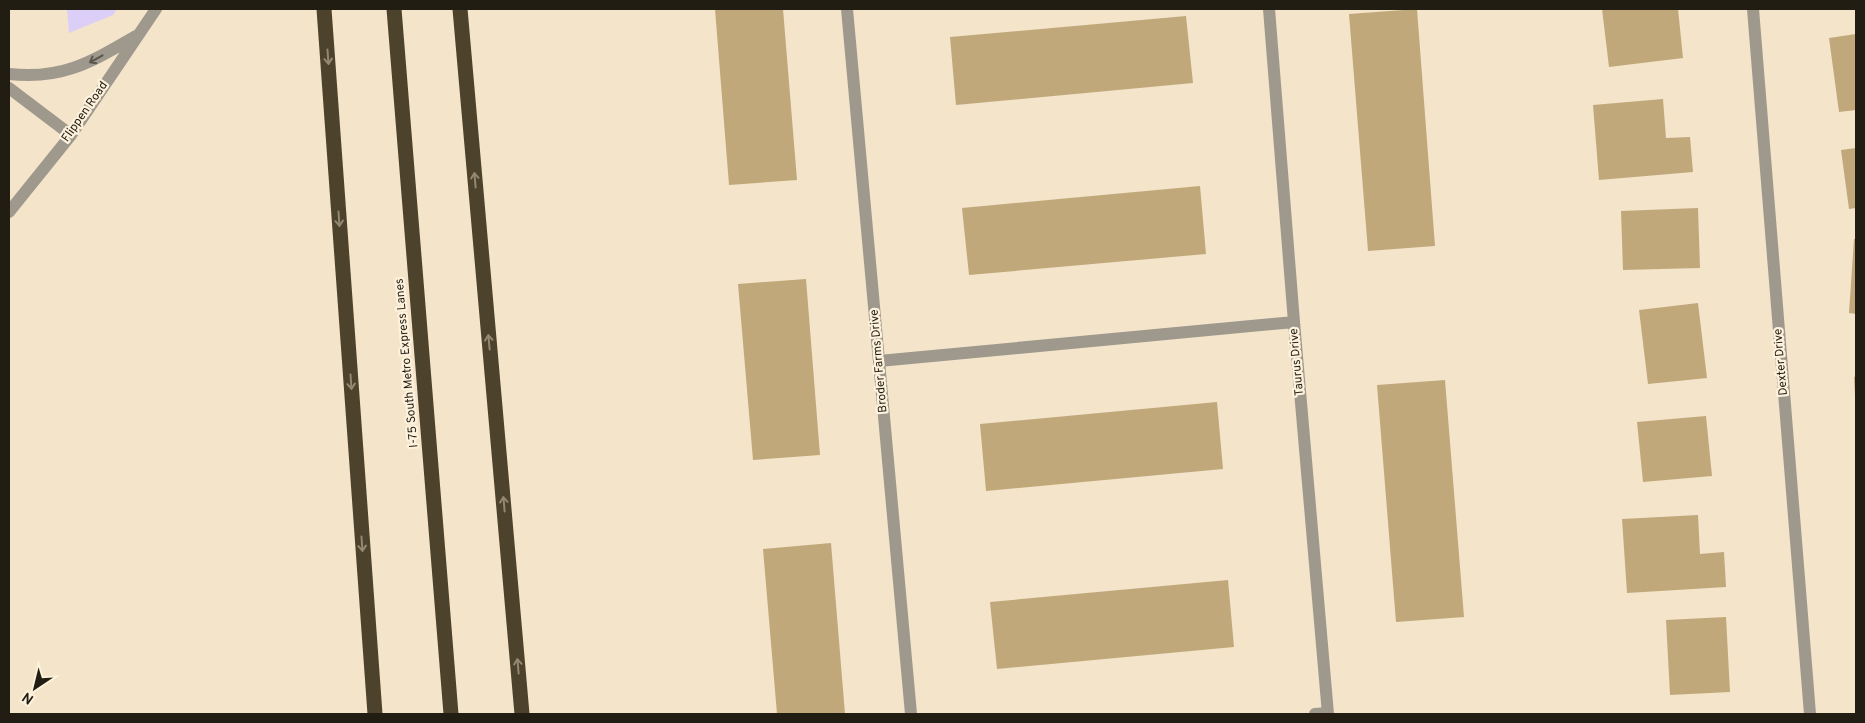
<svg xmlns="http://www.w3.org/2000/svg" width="1865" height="723" font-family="Overpass,sans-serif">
  <rect width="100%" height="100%" fill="#f3e4ca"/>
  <path fill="#dccff7" d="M67,9H117L113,15L69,33Z"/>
  <path fill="#c1a87b" d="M715,9H783L797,180L729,185Z
    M1417,9L1435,246L1368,251L1349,14Z
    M1602,9H1678L1683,58L1609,67Z
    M1186,16L1193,83L956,105L950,37Z
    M1856,34V110L1839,112L1829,38Z
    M1663,99L1666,138L1690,137L1693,172L1599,180L1593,105Z
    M1856,148V208L1849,209L1841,150Z
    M1200,186L1206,254L969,275L962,208Z
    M1698,208L1700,268L1623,270L1621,211Z
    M1854,239H1856V314L1849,313Z
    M806,279L820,455L753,460L738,284Z
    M1698,303L1707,378L1648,384L1639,310Z
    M1856,376V396H1855L1854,377Z
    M1445,380L1464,617L1396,622L1377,385Z
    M1217,402L1223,469L986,491L980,424Z
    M1706,416L1712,476L1643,482L1637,422Z
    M1698,515L1700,554L1724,552L1726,587L1627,593L1622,519Z
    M831,543L845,714H777L763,549Z
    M1228,580L1234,647L997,669L990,602Z
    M1726,617L1730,692L1670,695L1666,620Z"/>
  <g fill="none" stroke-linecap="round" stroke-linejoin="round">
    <path stroke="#9e988d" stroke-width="12" d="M847,9L911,714
      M1269,9L1294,322L1328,714
      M1753,9L1810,714
      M9,74C63,80 91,62 136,36
      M9,88L71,135
      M9,212L71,135L156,9
      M879,361L1294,322
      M1315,714L1328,713"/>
    <path stroke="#4d422b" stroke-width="15" d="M324,9L375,714
      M394,9L451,714
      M460,9L522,714"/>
  </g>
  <defs><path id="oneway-shaft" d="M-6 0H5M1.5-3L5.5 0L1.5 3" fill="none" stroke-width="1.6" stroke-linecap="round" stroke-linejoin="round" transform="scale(1.25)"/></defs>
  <g stroke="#948872">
    <use href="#oneway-shaft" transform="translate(328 57) rotate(86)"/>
    <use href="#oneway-shaft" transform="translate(475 180) rotate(-95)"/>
    <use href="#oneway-shaft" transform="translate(339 219) rotate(86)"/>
    <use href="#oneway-shaft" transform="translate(489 342) rotate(-95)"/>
    <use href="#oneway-shaft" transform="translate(351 382) rotate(86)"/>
    <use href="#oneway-shaft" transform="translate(504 504) rotate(-95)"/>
    <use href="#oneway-shaft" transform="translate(362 544) rotate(86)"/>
    <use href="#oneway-shaft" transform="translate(518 666) rotate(-95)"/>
  </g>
  <use stroke="#5a544a" href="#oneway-shaft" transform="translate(96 59) rotate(151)"/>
  <g text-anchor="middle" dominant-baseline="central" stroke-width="4.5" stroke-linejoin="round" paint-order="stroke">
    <g font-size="12" fill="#221d13" stroke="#fef2dd">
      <text transform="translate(85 112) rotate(-55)">Flippen Road</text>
      <text transform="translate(879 361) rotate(-95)">Broder Farms Drive</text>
      <text transform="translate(1297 362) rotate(-95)">Taurus Drive</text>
      <text transform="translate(1781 362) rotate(-95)">Dexter Drive</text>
      <text transform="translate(407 363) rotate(-95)">I-75 South Metro Express Lanes</text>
    </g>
  </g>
  <rect width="1865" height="723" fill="none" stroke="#221d13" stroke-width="20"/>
  <g transform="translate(35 688) rotate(215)" stroke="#fef2dd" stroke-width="4" paint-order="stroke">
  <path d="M0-4L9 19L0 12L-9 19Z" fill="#221d13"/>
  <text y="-8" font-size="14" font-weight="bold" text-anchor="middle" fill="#221d13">N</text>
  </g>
</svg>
